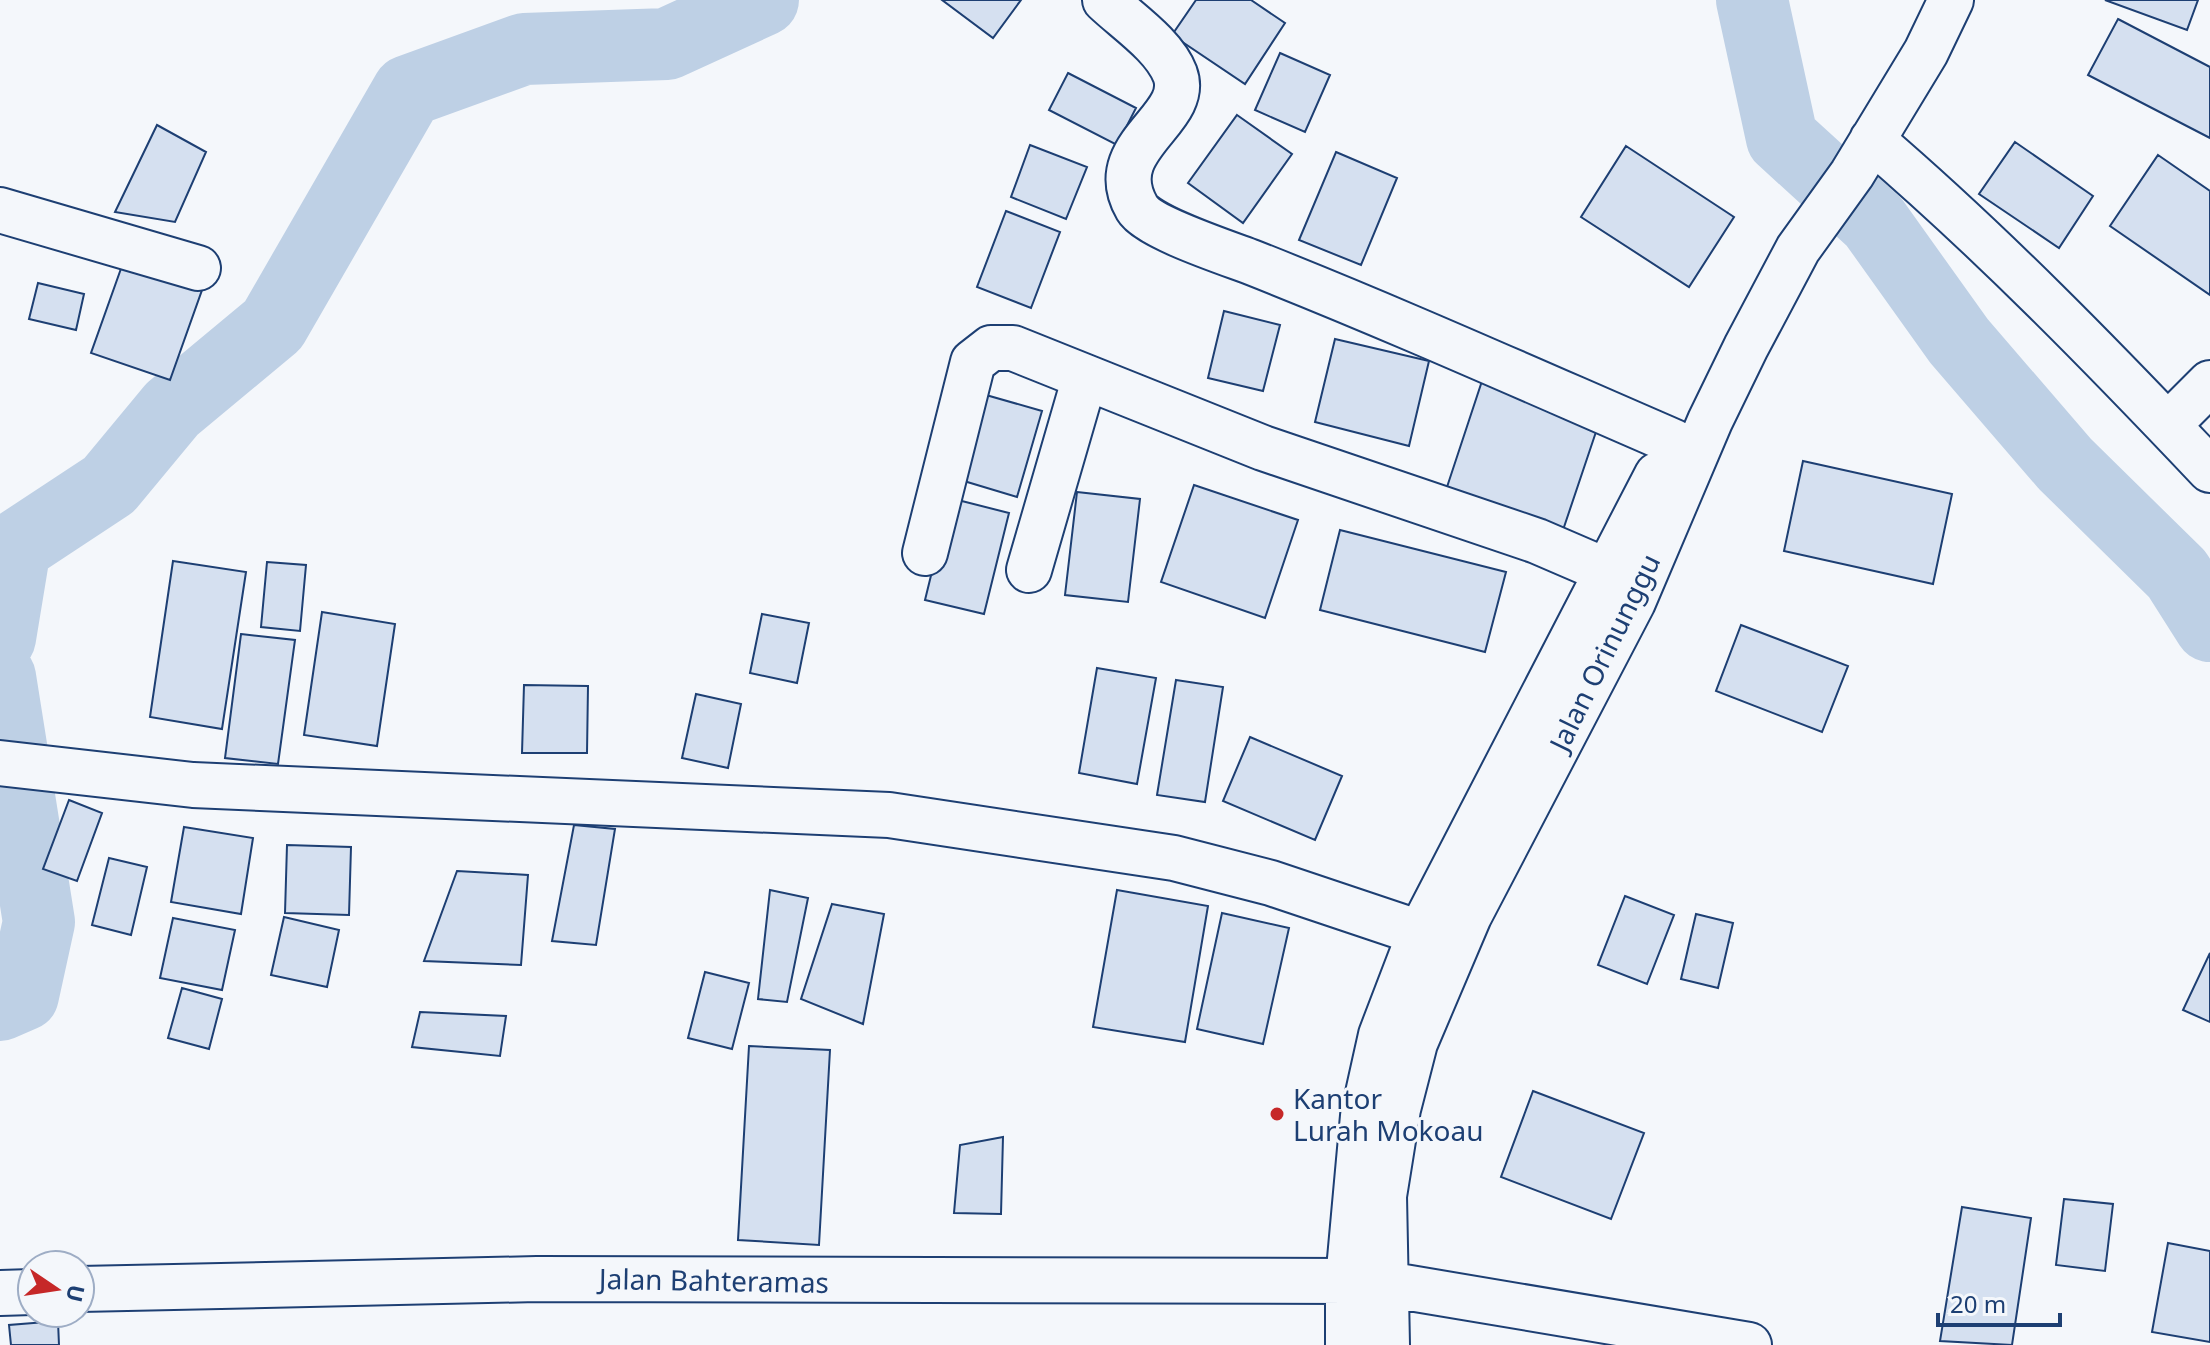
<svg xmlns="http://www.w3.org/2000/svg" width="2210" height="1345" font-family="'Noto Sans',sans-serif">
  <rect width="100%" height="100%" fill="#f4f7fb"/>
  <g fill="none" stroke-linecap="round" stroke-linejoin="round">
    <path stroke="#bed0e5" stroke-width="72" d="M1752,0L1782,138L1874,222L1959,341L2065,464L2177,574L2210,626
      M0,638L15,547L109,485L172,409L273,325L408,91L524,49L667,44L763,0
      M0,677L39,922L23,995L0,1005"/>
  </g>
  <path fill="#d5e0f0" stroke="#1d3f73" stroke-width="2" d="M942,0H1021L993,38Z
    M1196,0H1251L1285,23L1245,84L1172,35Z
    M2105,0H2198L2187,30Z
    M2118,19L2210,67V138L2088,75Z
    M1280,53L1330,75L1305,132L1255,110Z
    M1068,73L1136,108L1117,145L1049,110Z
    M1237,115L1292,154L1243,223L1188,183Z
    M157,125L206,152L175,222L115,212Z
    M2015,142L2093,196L2059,248L1979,194Z
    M1030,145L1087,167L1066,219L1011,197Z
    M1626,146L1734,217L1689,287L1581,217Z
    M1336,152L1397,178L1361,265L1299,240Z
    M2158,155L2210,191V295L2110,226Z
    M1006,211L1060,232L1031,308L977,287Z
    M123,263L202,290L170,380L91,353Z
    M38,283L84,294L76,330L29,319Z
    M1224,311L1280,325L1263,391L1208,378Z
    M1335,339L1429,361L1409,446L1315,422Z
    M1482,381L1600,420L1562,533L1445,493Z
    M979,393L1042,411L1017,497L954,478Z
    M1803,461L1952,494L1933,584L1784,551Z
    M1194,485L1298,520L1265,618L1161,582Z
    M1077,492L1140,499L1128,602L1065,595Z
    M950,498L1009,513L984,614L925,600Z
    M1340,530L1506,572L1485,652L1320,610Z
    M173,561L246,572L222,729L150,717Z
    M267,562L306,565L300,631L261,627Z
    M322,612L395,624L377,746L304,735Z
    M762,614L809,623L797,683L750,673Z
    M1741,625L1848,666L1822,732L1716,691Z
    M241,634L295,640L278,764L225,758Z
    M1097,668L1156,678L1137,784L1079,773Z
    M1176,680L1223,687L1205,802L1157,795Z
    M524,685L588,686L587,753H522Z
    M696,694L741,704L728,768L682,758Z
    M1250,737L1342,776L1315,840L1223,801Z
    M69,800L102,813L77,881L43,869Z
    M574,825L615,829L596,945L552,941Z
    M184,827L253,838L241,914L171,902Z
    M287,845L351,847L349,915L285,913Z
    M109,858L147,867L131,935L92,925Z
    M457,871L528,875L521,965L424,961Z
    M770,890L808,898L787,1002L758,999Z
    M1117,890L1208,906L1185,1042L1093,1027Z
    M1625,896L1674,915L1647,984L1598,965Z
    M832,904L884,914L863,1024L801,999Z
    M1222,913L1289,928L1263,1044L1197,1029Z
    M1696,914L1733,923L1718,988L1681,979Z
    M284,917L339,930L327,987L271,975Z
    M173,918L235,930L222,990L160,978Z
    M2210,953V1022L2183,1010Z
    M705,972L749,983L732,1049L688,1038Z
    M182,988L222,999L209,1049L168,1038Z
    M420,1012L506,1016L500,1056L412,1047Z
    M749,1046L830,1050L819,1245L738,1240Z
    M1533,1091L1644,1133L1611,1219L1501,1177Z
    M1003,1137L1001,1214L954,1213L960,1145Z
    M2064,1199L2113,1204L2105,1271L2056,1265Z
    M1962,1207L2031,1218L2012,1345L1940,1341Z
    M2168,1243L2210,1251V1342L2152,1332Z
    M58,1321L59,1345H11L9,1325Z"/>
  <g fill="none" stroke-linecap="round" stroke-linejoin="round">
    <defs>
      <path id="minor" d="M1105,0C1127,21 1164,45 1175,74C1192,120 1101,146 1137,208C1148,227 1227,253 1251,262C1393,318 1533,381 1674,442
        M1872,140C1992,243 2102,356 2210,470
        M0,210L198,268
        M2168,425L2210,383
        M925,553L973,362L991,348H1013L1263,448L1537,541L1609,572
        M1029,570L1085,377
        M0,763L193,785L889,815L1174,858L1271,883L1420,933
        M80,1289L537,1279L1348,1281L1386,1284L1749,1345
        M0,1293L32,1292
        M1348,1345V1281L1363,1116L1381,1035L1420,933L1657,475
        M1387,1345L1384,1196L1398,1109L1415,1043L1469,916L1633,602L1710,421L1746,347L1798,249L1852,174L1926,52L1951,0"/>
    </defs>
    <use href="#minor" stroke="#1d3f73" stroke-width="48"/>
    <use href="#minor" stroke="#f4f7fb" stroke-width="44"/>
  </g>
  <circle fill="#c62828" stroke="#f4f7fb" stroke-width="3" cx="1277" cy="1114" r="8"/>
  <g text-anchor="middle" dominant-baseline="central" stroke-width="6" stroke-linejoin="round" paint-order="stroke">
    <g font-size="28" fill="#1d3f73" stroke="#f4f7fb">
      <text transform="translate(1604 652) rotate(-64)">Jalan Orinunggu</text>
      <text transform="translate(714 1280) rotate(1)">Jalan Bahteramas</text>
    </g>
    <g font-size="28" fill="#1d3f73" stroke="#f4f7fb" text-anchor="start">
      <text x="1293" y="1098">Kantor<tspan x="1293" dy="32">Lurah Mokoau</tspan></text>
    </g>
  </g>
  <g transform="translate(56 1289) rotate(103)"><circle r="38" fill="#f4f7fb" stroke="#9eadc5" stroke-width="2"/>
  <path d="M0-6L14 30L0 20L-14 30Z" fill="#c62828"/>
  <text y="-12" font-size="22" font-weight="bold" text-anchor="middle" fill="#1d3f73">U</text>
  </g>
  <path d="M1938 1313v12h122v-12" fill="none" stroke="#1d3f73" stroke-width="4"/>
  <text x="1950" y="1313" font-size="24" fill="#1d3f73" stroke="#f4f7fb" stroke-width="6" paint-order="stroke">20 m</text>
</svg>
